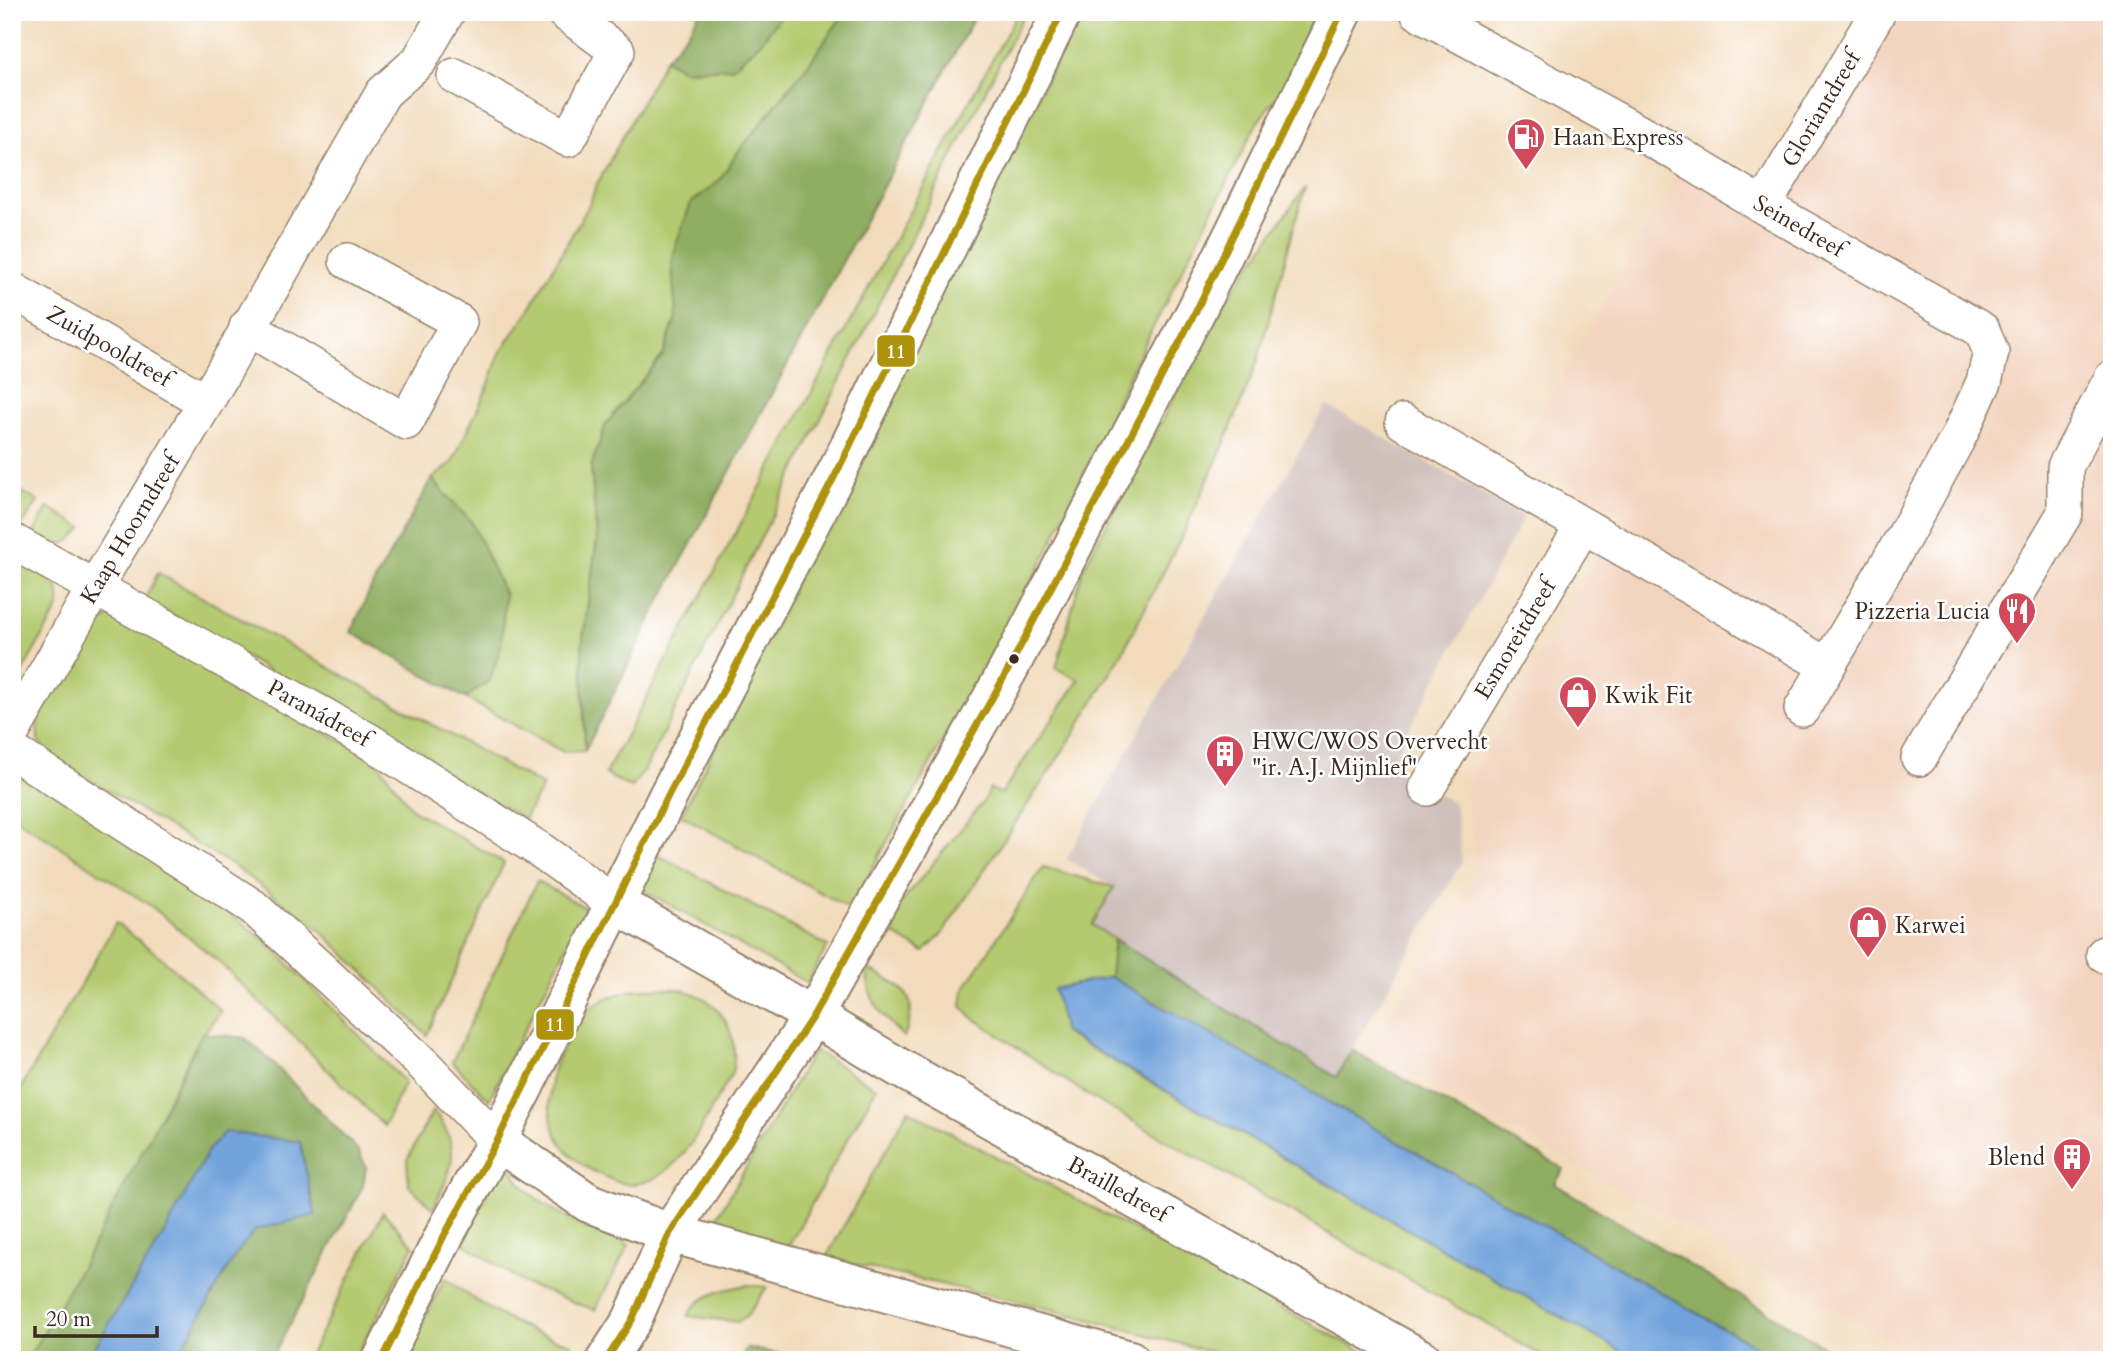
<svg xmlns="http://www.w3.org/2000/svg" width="2124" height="1372" font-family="Cardo,serif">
  <rect width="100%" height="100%" fill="#fff"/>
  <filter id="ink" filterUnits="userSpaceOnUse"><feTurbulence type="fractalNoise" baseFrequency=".0143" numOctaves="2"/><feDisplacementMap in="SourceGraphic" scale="14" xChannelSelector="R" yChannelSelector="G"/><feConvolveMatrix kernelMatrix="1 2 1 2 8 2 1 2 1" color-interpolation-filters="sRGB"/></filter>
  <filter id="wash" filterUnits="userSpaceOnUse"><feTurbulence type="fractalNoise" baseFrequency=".00686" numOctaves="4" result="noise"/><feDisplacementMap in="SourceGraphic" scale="28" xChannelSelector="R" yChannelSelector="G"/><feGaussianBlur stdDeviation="1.57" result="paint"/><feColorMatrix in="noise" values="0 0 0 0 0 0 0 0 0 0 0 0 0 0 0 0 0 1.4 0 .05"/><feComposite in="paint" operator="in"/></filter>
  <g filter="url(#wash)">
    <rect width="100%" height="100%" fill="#f2dbbb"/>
    <path fill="#f3d4bf" d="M1877,12H2112V1360H1924L1369,1049L1478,872L1465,789L1621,514L1517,455L1690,150L1770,193Z"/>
    <path fill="#cfc0bb" d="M1326,405L1524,517L1389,766L1455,804L1462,862L1336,1077L1092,925L1114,887L1066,859Z"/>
    <path fill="#b4ca6f" stroke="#787a46" stroke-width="2" d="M784,12H845L810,62L738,152L719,181L691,203L672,263L676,317L663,355L606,424L591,467L597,539L582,646L585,751L563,752L465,698L490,680L472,523L432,479L452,463L487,389L499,355L529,310L590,203L596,186L665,59L684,70L760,43Z
      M1018,12H1025L647,765L632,788L605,774Z
      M1080,12H1315L1284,87L1257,123L1133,367L1048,551L850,909L681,815L893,384Z
      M1305,187L1257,363L1225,442L1186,528L1120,657L1072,737L942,934L924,952L886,930L894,912L983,802L990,789L1001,794L1079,680L1056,668L1083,569L1223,305Z
      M12,486L38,501L20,529L12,525Z
      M48,507L83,528L71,540L61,545L32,536Z
      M21,560C46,574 62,574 59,607L12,690V575Z
      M158,573L543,786L524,819L145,599Z
      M113,615L376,760L413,810L504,863L427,1035L318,928L232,865L50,756L38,741L37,721L90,628Z
      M12,760L215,901L268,943L405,1082L384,1126L219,962L151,906L12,816Z
      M658,855L828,946L807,983L642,889Z
      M1043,867L1114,887L1092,925L1114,939L1110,977L1054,989L1064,1033L1636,1360H1549L1089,1096L969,1015L962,1006L964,989Z
      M537,881L586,908L489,1100L452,1062Z
      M116,923L162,958L221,1011C186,1051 168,1104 144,1150C108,1221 68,1292 27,1360H12V1104Z
      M868,969C904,988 921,994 904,1037C884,1019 864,997 868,969Z
      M639,989C654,989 672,987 686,991C722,1001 739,1034 733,1069C731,1078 723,1089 718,1097C700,1131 673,1187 627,1184C615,1183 603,1176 593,1171C539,1143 541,1084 568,1038C576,1025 582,1014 594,1005C607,996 624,992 639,989Z
      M814,1050L876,1088L788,1247L712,1226Z
      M433,1110C464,1149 452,1168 433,1209L409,1185L407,1160Z
      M908,1110L1379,1360H1241L1050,1309L826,1258Z
      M507,1153C510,1161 513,1171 517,1178C538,1210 595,1230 629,1245L595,1310L525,1284L462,1242Z
      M383,1212L414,1246L354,1360H307Z
      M445,1278C487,1310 520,1330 572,1344L562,1360H403Z
      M748,1285L767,1287L747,1316L738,1322L688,1316C698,1294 726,1289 748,1285Z"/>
    <path fill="#8fae62" stroke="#656c40" stroke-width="2" d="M700,12H784L760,43L732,68L684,70L665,59L687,34Z
      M845,12H977L652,616L585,751L582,646L597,539L591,467L606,424L663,355L676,317L672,263L676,244L691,203L719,181L738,152L810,62Z
      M432,479L472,523L505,595L501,646L490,680L465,698L351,632L371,588Z
      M1114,939L1336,1077L1352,1050L1564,1169L1555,1184L1823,1346L1831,1360H1779L1110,977Z
      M202,1033L245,1038L270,1060L358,1150L366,1167L363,1186L271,1360H175L236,1254L255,1230L315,1214L300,1142L209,1149L166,1231L87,1360H27C91,1254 147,1144 202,1033Z
      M747,1348L813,1360H739Z"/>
    <path fill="#71a3dc" stroke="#56667d" stroke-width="2" d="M1110,977L1779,1360H1636L1064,1032L1054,989Z
      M225,1132L300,1142L315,1215L255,1230L236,1254L175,1360H87L166,1231L209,1149Z"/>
  </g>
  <g filter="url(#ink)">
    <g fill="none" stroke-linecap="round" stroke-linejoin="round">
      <defs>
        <path id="street" d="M1418,12L1676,153L1763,206L1982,330L1991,352L1984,382L1959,436L1905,535L1802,709
          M455,76L568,139L617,51L564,12
          M1763,206L1878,12
          M12,290L206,402
          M247,327L406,422L459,322L347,261
          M1403,422L1826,665
          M12,541L369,741L540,850L614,903
          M12,732L95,587L206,402L383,93L419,61L447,12
          M12,751L253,907L423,1064L497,1141
          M1919,758L2065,513V467L2112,378
          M1427,788L1583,526
          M2104,954L2112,959"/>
        <path id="secondary" d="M382,1360L445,1234L497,1141
          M606,1360L632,1320L670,1233L813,1016L614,903"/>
        <path id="primary" d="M1062,12L839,468L668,796L497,1141L589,1203L670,1233L1130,1360
          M1342,12L1196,311L1008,670L813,1016L898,1067L1423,1360"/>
      </defs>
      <use href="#street" stroke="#96826c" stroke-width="38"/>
      <use href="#secondary" stroke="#96826c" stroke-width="42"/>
      <use href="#primary" stroke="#96826c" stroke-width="42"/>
      <use href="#street" stroke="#fff" stroke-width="35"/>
      <use href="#secondary" stroke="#fff" stroke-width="38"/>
      <use href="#primary" stroke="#fff" stroke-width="38"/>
      <defs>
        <path id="bus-1" d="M382,1360L445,1234L497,1141L668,796L839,468L1062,12
          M606,1360L632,1320L670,1233L813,1016L1008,670L1196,311L1342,12"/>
      </defs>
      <use href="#bus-1" stroke="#fff" stroke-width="12"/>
      <use href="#bus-1" stroke="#af930c" stroke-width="7"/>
    </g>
  </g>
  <defs>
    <symbol id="fuel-pin" viewBox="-11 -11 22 30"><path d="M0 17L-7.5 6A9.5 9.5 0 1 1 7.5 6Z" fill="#d1495b" stroke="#fff"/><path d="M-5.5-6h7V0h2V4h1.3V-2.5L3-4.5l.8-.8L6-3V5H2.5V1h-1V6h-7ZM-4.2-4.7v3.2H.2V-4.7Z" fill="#fff"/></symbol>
    <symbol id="restaurant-pin" viewBox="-11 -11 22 30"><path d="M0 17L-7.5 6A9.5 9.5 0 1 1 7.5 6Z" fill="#d1495b" stroke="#fff"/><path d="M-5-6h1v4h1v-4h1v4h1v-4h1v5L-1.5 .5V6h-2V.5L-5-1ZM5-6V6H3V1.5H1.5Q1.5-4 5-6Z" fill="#fff"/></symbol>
    <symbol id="shop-pin" viewBox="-11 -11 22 30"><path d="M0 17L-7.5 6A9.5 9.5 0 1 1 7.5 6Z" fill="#d1495b" stroke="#fff"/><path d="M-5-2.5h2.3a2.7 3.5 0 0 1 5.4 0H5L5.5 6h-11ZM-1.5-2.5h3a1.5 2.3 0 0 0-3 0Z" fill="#fff"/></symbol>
    <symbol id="building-pin" viewBox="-11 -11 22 30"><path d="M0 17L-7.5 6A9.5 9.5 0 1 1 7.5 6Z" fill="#d1495b" stroke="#fff"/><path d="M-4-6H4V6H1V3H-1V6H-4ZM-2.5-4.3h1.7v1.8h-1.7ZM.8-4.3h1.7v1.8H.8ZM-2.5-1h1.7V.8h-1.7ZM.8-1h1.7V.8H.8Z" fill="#fff"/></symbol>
  </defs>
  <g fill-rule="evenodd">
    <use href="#fuel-pin" x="1504" y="115" width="44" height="60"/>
    <use href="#restaurant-pin" x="1995" y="589" width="44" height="60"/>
    <use href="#shop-pin" x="1556" y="673" width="44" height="60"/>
    <use href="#building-pin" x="1203" y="732" width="44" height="60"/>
    <use href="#shop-pin" x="1846" y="903" width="44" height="60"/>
    <use href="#building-pin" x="2050" y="1135" width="44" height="60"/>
  </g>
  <circle fill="#3b2a1e" stroke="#fff" stroke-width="2.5" cx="1014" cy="659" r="6"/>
  <g text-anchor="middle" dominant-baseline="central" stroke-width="5" stroke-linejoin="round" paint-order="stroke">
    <g font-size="23" fill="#3b2a1e" stroke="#fff">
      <text transform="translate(1821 109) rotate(-59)">Gloriantdreef</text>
      <text transform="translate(1799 226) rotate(30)">Seinedreef</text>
      <text transform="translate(109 346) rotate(30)">Zuidpooldreef</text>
      <text transform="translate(130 529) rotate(-59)">Kaap Hoorndreef</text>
      <text transform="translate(1515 639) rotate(-59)">Esmoreitdreef</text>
      <text transform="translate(319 713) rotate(29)">Paranádreef</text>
      <text transform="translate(1118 1189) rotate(29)">Brailledreef</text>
    </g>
    <g font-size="23" fill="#3b2a1e" stroke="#fff" text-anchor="start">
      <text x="1553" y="137">Haan Express</text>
      <text x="1990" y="611" text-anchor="end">Pizzeria Lucia</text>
      <text x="1605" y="695">Kwik Fit</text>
      <text x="1252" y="741">HWC/WOS Overvecht<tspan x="1252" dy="26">"ir. A.J. Mijnlief"</tspan></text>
      <text x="1895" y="925">Karwei</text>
      <text x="2045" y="1157" text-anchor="end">Blend</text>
    </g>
  </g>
  <g stroke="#fff" stroke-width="2.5">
    <rect x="876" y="334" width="40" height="34" rx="7" fill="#af930c"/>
    <rect x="535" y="1008" width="40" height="33" rx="7" fill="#af930c"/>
  </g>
  <g font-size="19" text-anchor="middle" font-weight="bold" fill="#fff">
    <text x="896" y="358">11</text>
    <text x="555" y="1031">11</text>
  </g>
  <rect width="2124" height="1372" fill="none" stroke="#fff" stroke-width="42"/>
  <path d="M35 1326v10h122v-10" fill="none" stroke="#3b2a1e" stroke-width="3.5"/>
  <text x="46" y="1326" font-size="21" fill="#3b2a1e" stroke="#ffffff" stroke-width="5" paint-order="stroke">20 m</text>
</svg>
